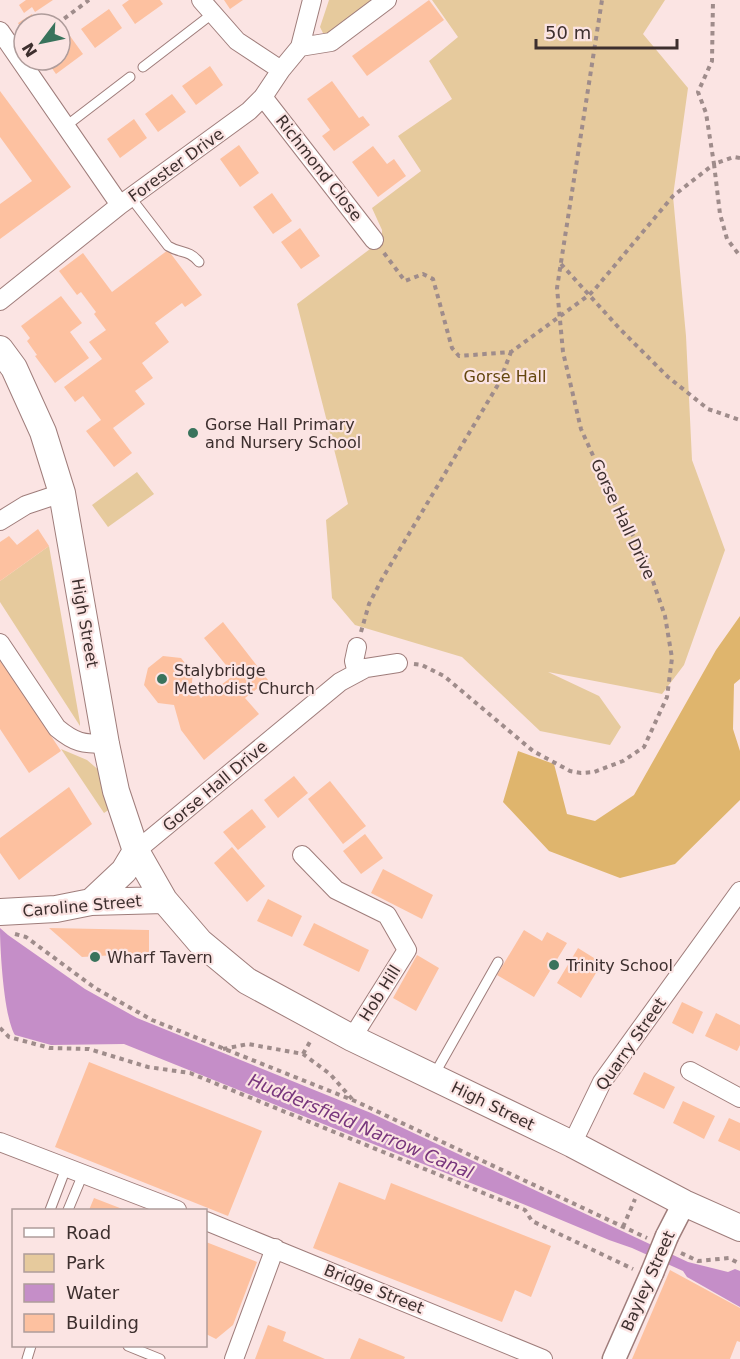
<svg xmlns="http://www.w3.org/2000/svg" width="740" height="1359" font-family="'DejaVu Sans',sans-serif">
  <rect width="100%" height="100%" fill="#fbe4e3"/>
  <path fill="#e6ca9d" d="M329,0H379L332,34L323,33L320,27Z
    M432,0H665L643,34L688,88L673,196L686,336L692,460L725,550L684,665L662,694L548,672L599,696L621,727L610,745L540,731L462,657L355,625L332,598L326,520L348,504L297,304L382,240V230L372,208L421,171L398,136L452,99L429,61L458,37Z
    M137,472L154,494L108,527L92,505Z
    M49,546L80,723V726L0,602V581Z
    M61,749L87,760L101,772L110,809L104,813Z"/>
  <path fill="#dfb56d" d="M740,616V679L734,684L733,729L740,751V800L675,864L620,878L549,851L503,802L518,751L554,764L567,814L595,821L634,795L716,650Z"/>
  <path fill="#c58ec8" d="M0,928L8,935L85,989L137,1018L371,1113L688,1262L728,1272L735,1269L740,1271V1307L687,1277L683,1271L632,1248L609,1240L523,1204L124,1044L51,1045L15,1035C4,1018 0,950 0,928Z"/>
  <path fill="#fdc1a0" d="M26,0H53L35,12L32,7L24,13L19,5Z
    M129,0H160L163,4L135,24L122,5Z
    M224,0H243L230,9Z
    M429,0L444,20L367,76L352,56Z
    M109,9L122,28L95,48L81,29Z
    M32,14L36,20L31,24H24L22,30L18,23Z
    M70,36L83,54L56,74L46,60H60V43Z
    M210,66L223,85L196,105L182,86Z
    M332,81L359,118L363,116L370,125L334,151L322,136L330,130L307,99Z
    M0,91L71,187L0,239V204L32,181L0,137Z
    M172,94L186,112L158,132L145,114Z
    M134,119L147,138L120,158L107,139Z
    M239,145L259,173L240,187L220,159Z
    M373,146L387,164L394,159L406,176L378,197L352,162Z
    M272,193L292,221L273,234L253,207Z
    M300,228L320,256L301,269L281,242Z
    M168,250L202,295L185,307L182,303L155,323L169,342L142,363L153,378L135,391L145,404L113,428L132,453L114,467L86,431L101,420L83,396L75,402L64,387L102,359L89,342L106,330L94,314L96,312L81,292L77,295L59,271L83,253L112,292Z
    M61,296L82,323L70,332L89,358L55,383L35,356L37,355L27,341L30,338L21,326Z
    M38,529L49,546L0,581V542L9,536L17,545Z
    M223,622L268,680L245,698L259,714L204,760L181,730L174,705L158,703L144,685L148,668L163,656L181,658L193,673L191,691L196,692L201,698L206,693L208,695L234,675L204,638Z
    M0,659L61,751L29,773L0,729Z
    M294,776L308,793L278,818L264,800Z
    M330,781L366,826L343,844L308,799Z
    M69,787L92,824L19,880L0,853V838Z
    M252,809L266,827L238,850L223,832Z
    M365,834L383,858L361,874L343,851Z
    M232,847L265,886L247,902L214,863Z
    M383,869L433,895L422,919L371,893Z
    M268,899L302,916L292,937L257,921Z
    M314,923L369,950L359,972L303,945Z
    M49,928L149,930V953L82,957Z
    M524,930L542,941L547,932L567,943L534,997L497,975Z
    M578,948L602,963L581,998L557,983Z
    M417,955L439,968L416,1011L393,998Z
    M682,1002L703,1012L693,1034L672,1023Z
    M716,1013L740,1025V1045L737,1051L705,1036Z
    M89,1062L262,1131L228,1216L55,1147Z
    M644,1072L675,1087L664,1109L633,1094Z
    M683,1101L715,1116L704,1139L673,1123Z
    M729,1118L740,1123V1151L718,1141Z
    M339,1182L385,1200L391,1183L551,1246L531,1297L515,1290L502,1322L313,1248Z
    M94,1198L125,1210H89Z
    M206,1242L257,1262L233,1325L216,1339L206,1334Z
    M670,1270L740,1308V1342L737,1341L730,1359H632Z
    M268,1325L286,1332L283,1341L325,1359H255Z
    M359,1338L405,1357L404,1359H350Z"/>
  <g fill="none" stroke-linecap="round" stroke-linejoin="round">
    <defs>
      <path id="service" d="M143,67L212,14
        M66,126L130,77
        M131,198L168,246C181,254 188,249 199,262
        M434,1075L498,962
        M50,1210L66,1168
        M68,1210L83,1174
        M128,1346L160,1359
        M27,1359L31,1346"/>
      <path id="minor" d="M201,0L237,41L281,70
        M0,31L120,205
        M300,47L331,42L387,0
        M263,97L374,240
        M0,301L120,205L249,111L263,97L281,70L300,47L312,0
        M0,521L26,505L62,493
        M0,643L57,728C75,743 83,744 106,744
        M357,673L354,661L357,647
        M136,851L340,682L366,668L398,663
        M302,855L336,890L387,915L407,950L352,1038
        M690,1071L740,1098
        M0,1142L177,1210
        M572,1144L602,1082L740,891
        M206,1221L543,1359
        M234,1359L275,1248"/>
      <path id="tertiary" d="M667,1236L684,1203
        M614,1359L652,1273"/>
      <path id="secondary" d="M0,349L14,368L43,432L62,493L106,744L116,791L136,851L164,900L200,942L247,981L352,1038L572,1144L684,1203L740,1228
        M91,902L124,871L136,851
        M0,912L56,909L91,902L164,900"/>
    </defs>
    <use href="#service" stroke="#9f7d7b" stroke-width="11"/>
    <use href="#minor" stroke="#9f7d7b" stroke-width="20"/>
    <use href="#tertiary" stroke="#9f7d7b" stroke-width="25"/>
    <use href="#secondary" stroke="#9f7d7b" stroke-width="28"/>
    <path stroke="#9f8c8b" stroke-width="4" stroke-dasharray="4.5 4.5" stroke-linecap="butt" d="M57,24L89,0
      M740,158L734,157L714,164L720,214L727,239L740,256
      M384,253L405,281L423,274L433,279L452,348L459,356L511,352L589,295L595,289L673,196L714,164L706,113L698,92L712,61L713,0
      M561,264L620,329L668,377L708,409L740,420
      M361,632L369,604L382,579L499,383L511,352
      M414,664L422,665L444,676L533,751L570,771L581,773L594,772L623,761L644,747L667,697L672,658L665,616L644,555L615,504L581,429L563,352L557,288L602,0
      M15,934L26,937L95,988L152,1020L355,1101L647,1238
      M0,1028L9,1037L50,1048L89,1049L148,1067L190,1073L525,1210L532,1221L633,1269
      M223,1049L248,1044L303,1054L330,1074L352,1099
      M303,1054L311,1040
      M623,1227L635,1199
      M681,1253L698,1261L729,1258L740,1264"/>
    <use href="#service" stroke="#fff" stroke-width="9"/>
    <use href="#minor" stroke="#fff" stroke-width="18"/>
    <use href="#tertiary" stroke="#fff" stroke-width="22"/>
    <use href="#secondary" stroke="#fff" stroke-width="26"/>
    <defs>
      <path id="tertiary-bridge" d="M652,1273L667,1236"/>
    </defs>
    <use href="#tertiary-bridge" stroke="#9f7d7b" stroke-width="25" stroke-linecap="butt"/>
    <use href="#tertiary-bridge" stroke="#fff" stroke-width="22"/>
  </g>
  <g fill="#39735c" stroke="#fbe4e3" stroke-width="2">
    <circle cx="193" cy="433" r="6"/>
    <circle cx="162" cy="679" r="6"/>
    <circle cx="95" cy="957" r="6"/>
    <circle cx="554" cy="965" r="6"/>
  </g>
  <g text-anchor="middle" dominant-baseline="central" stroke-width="4.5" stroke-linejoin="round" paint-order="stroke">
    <g font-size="16" fill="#3d2f2e" stroke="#fbe4e3">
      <text transform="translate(176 165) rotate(-36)">Forester Drive</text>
      <text transform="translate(319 168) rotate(52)">Richmond Close</text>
      <text transform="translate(623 519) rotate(65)">Gorse Hall Drive</text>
      <text transform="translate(85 623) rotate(80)">High Street</text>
      <text transform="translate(215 786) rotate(-40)">Gorse Hall Drive</text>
      <text transform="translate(82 906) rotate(-5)">Caroline Street</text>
      <text transform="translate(380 993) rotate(-58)">Hob Hill</text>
      <text transform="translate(631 1044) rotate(-55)">Quarry Street</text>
      <text transform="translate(493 1106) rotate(26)">High Street</text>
      <text transform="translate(648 1281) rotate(-66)">Bayley Street</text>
      <text transform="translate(374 1289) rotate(22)">Bridge Street</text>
    </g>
    <g font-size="16" fill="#64470f" stroke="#fbe4e3">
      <text x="505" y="376">Gorse Hall</text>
    </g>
    <g font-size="16" fill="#3d2f2e" stroke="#fbe4e3" text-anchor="start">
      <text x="205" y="424">Gorse Hall Primary<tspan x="205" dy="18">and Nursery School</tspan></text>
      <text x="174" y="670">Stalybridge<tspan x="174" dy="18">Methodist Church</tspan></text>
      <text x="107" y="957">Wharf Tavern</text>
      <text x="566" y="965">Trinity School</text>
    </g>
    <g font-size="18" font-style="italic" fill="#78367d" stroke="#fbe4e3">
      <text transform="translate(361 1126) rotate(23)">Huddersfield Narrow Canal</text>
    </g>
  </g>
  <rect x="12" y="1209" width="195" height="138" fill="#fbe4e3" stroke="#af9c9b" stroke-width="1.5"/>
  <rect x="24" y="1228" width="30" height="9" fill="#ffffff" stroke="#af9c9b" stroke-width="1.5"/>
  <text x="66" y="1239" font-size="18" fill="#3d2f2e">Road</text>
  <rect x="24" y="1254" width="30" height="18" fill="#e6ca9d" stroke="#af9c9b" stroke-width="1.5"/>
  <text x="66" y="1269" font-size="18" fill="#3d2f2e">Park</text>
  <rect x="24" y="1284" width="30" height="18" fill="#c58ec8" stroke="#af9c9b" stroke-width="1.5"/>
  <text x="66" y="1299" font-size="18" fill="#3d2f2e">Water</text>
  <rect x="24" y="1314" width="30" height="18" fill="#fdc1a0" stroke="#af9c9b" stroke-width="1.5"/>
  <text x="66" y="1329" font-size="18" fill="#3d2f2e">Building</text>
  <g transform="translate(42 42) rotate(238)"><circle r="28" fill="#fbe4e3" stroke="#af9c9b" stroke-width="1.5"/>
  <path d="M0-4.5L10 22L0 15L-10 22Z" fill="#39735c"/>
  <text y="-9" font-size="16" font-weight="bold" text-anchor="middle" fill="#3d2f2e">N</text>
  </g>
  <path d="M536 39v9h141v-9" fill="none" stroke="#3d2f2e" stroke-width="3"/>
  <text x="545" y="39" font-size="18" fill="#3d2f2e" stroke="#fbe4e3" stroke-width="4.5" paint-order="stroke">50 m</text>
</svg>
